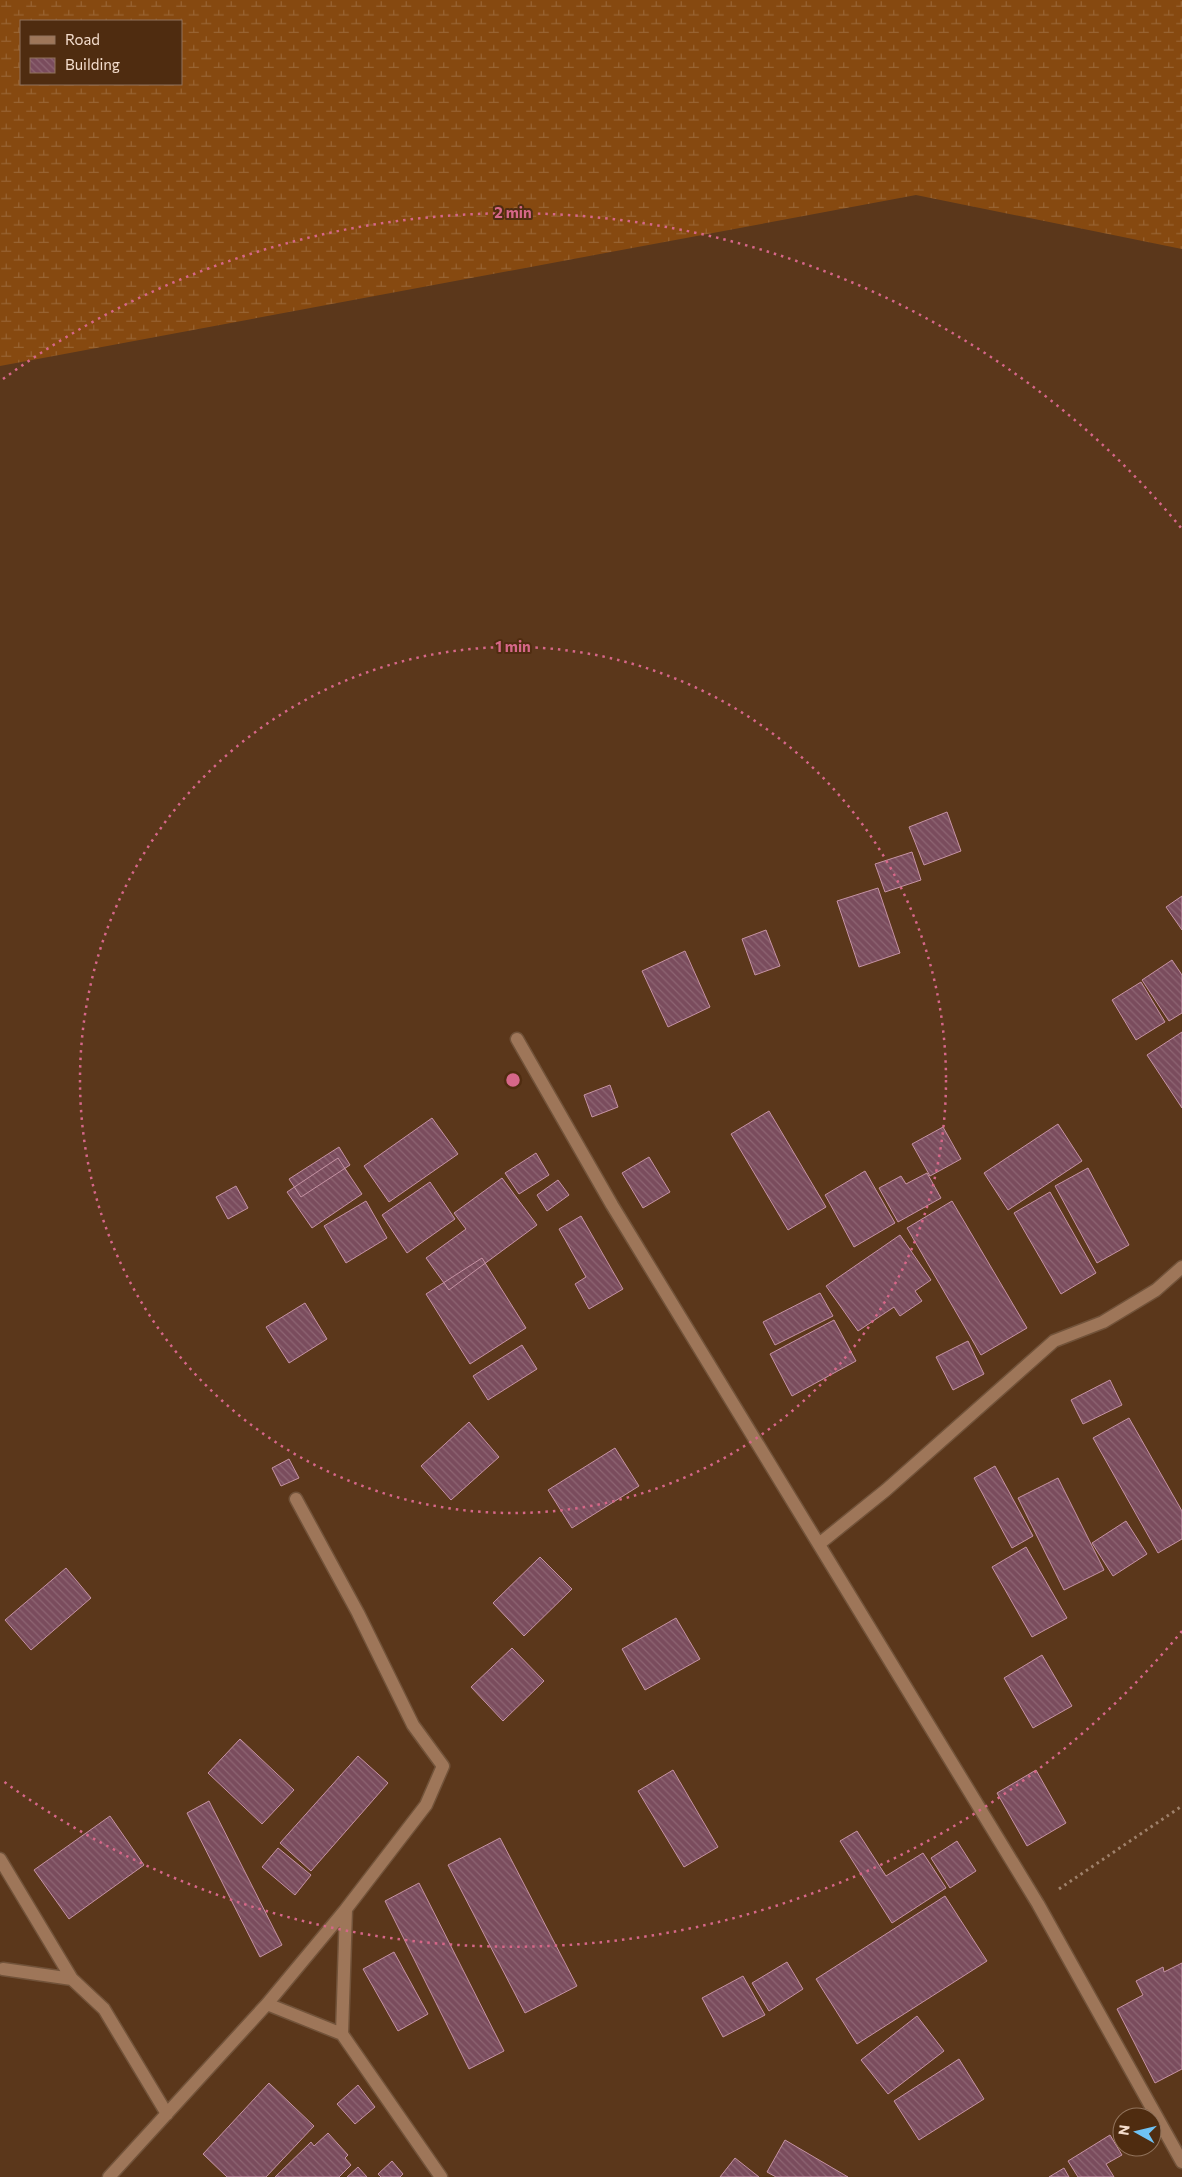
<svg xmlns="http://www.w3.org/2000/svg" width="1182" height="2177" font-family="Commissioner,sans-serif">
  <defs>
    <pattern id="wetland-marsh" width="20" height="14" patternUnits="userSpaceOnUse" patternTransform="scale(1.25)"><rect width="20" height="14" fill="#864910"/><path d="M1 5h8M5 5V1M11 12h8M15 12V8" fill="none" stroke="#986332"/></pattern>
    <pattern id="building-back-hatch" width="6" height="6" patternUnits="userSpaceOnUse" patternTransform="scale(1.25)"><rect width="6" height="6" fill="#7a4c5d"/><path d="M-1 5l2 2M0 0l6 6M5-1l2 2" fill="none" stroke="#8e6573"/></pattern>
  </defs>
  <rect width="100%" height="100%" fill="#5b371b"/>
  <path fill="url(#wetland-marsh)" fill-rule="evenodd" d="M0,0H1182V249L916,195L0,366ZM21,21H181V84H21Z"/>
  <path fill="url(#building-back-hatch)" stroke="#c693a4" d="M947,812L961,851L924,865L909,827Z
    M912,852L921,880L885,892L875,864Z
    M878,888L900,953L859,967L837,901Z
    M1182,896V930L1166,907Z
    M766,930L780,966L755,975L742,939Z
    M685,951L710,1007L668,1027L642,971Z
    M1172,960L1182,975V1013L1169,1021L1142,980Z
    M1141,982L1165,1022L1136,1040L1112,1000Z
    M1182,1032V1108L1147,1055Z
    M610,1085L618,1107L592,1117L584,1095Z
    M769,1111L826,1207L788,1230L731,1134Z
    M432,1118L458,1154L389,1202L364,1166Z
    M1058,1124L1082,1161L1008,1210L984,1173Z
    M943,1127L961,1159L930,1176L912,1144Z
    M339,1147L350,1165L301,1197L289,1179Z
    M536,1153L549,1175L519,1194L505,1173Z
    M649,1157L670,1192L643,1208L622,1173Z
    M338,1158L362,1194L312,1228L287,1192Z
    M1088,1168L1129,1245L1097,1263L1055,1186Z
    M865,1171L895,1223L854,1247L825,1195Z
    M927,1173L941,1198L898,1222L879,1188L901,1176L906,1184Z
    M502,1178L537,1225L449,1290L426,1258L466,1229L454,1213Z
    M558,1180L569,1195L547,1211L537,1195Z
    M430,1182L455,1219L407,1253L382,1215Z
    M236,1186L248,1208L228,1219L216,1197Z
    M1050,1192L1096,1273L1061,1294L1014,1213Z
    M366,1201L387,1238L346,1263L324,1226Z
    M952,1201L1027,1328L981,1355L907,1228Z
    M581,1216L623,1289L589,1309L575,1284L586,1277L559,1229Z
    M900,1235L931,1280L915,1291L922,1301L900,1316L894,1307L858,1331L826,1286Z
    M482,1258L526,1328L470,1364L426,1294Z
    M820,1293L833,1316L775,1345L763,1322Z
    M305,1303L327,1339L289,1363L266,1327Z
    M834,1320L856,1361L792,1396L770,1354Z
    M968,1341L984,1374L953,1390L936,1357Z
    M522,1345L537,1369L488,1400L473,1376Z
    M1110,1380L1122,1405L1083,1424L1071,1400Z
    M1129,1418L1182,1511V1539L1158,1553L1093,1438Z
    M469,1422L499,1457L451,1500L421,1466Z
    M615,1448L639,1486L572,1528L548,1490Z
    M289,1459L299,1478L281,1486L272,1468Z
    M995,1466L1033,1536L1012,1548L974,1478Z
    M1058,1478L1104,1570L1064,1590L1018,1498Z
    M1126,1521L1147,1554L1113,1576L1092,1543Z
    M1026,1547L1067,1618L1032,1637L992,1567Z
    M540,1557L572,1589L524,1636L493,1603Z
    M66,1568L91,1598L31,1650L5,1620Z
    M676,1618L700,1659L645,1690L622,1649Z
    M512,1648L544,1681L503,1721L471,1687Z
    M1042,1655L1072,1706L1033,1728L1004,1678Z
    M240,1739L294,1790L262,1824L208,1773Z
    M358,1756L388,1783L311,1871L280,1843Z
    M673,1770L718,1847L684,1867L638,1791Z
    M1036,1770L1066,1823L1027,1846L997,1793Z
    M209,1801L282,1945L260,1957L187,1813Z
    M110,1816L144,1865L69,1919L34,1870Z
    M857,1831L886,1876L923,1853L946,1888L892,1923L840,1841Z
    M500,1838L577,1986L525,2013L448,1865Z
    M957,1841L976,1871L950,1888L931,1858Z
    M278,1848L311,1875L295,1895L262,1867Z
    M419,1883L504,2051L469,2069L385,1901Z
    M945,1896L987,1961L857,2044L816,1979Z
    M394,1952L428,2014L398,2031L363,1969Z
    M787,1962L803,1989L769,2011L752,1983Z
    M1182,1963V2069L1155,2083L1117,2009L1143,1995L1136,1981L1163,1967L1164,1972Z
    M743,1976L765,2015L723,2037L702,1998Z
    M917,2016L944,2051L888,2094L861,2060Z
    M959,2059L984,2099L919,2140L894,2101Z
    M269,2083L314,2126L266,2177H227L203,2154Z
    M358,2085L375,2107L355,2124L337,2104Z
    M328,2133L348,2155L345,2158L351,2165L339,2177H275L311,2142L314,2146Z
    M1110,2135L1122,2155L1106,2164L1114,2177H1078L1068,2161Z
    M785,2140L848,2177H776L767,2172Z
    M735,2158L759,2177H720Z
    M392,2161L403,2174L400,2177H381L378,2174Z
    M358,2167L367,2177H347Z
    M1064,2168L1069,2177H1049Z"/>
  <g fill="none" stroke-linecap="round" stroke-linejoin="round">
    <defs>
      <path id="minor" d="M517,1039L612,1205L1038,1904L1182,2162
        M296,1499L358,1613L413,1725L443,1766L426,1805L346,1909L342,2034
        M819,1544L886,1490L1054,1341L1103,1322L1156,1290L1182,1267
        M0,1859L72,1979L104,2009L167,2114
        M3,1969L72,1979
        M267,2004L342,2034L441,2177
        M109,2177L267,2004L346,1909"/>
    </defs>
    <use href="#minor" stroke="#72533a" stroke-width="15"/>
    <path stroke="#9f816b" stroke-width="3" stroke-dasharray="2.5 4" stroke-linecap="butt" d="M1059,1889L1182,1806"/>
    <use href="#minor" stroke="#9e7659" stroke-width="12"/>
  </g>
  <g fill="none" stroke="#d66789" stroke-width="2.5" stroke-dasharray="2.5 5">
    <circle cx="513" cy="1080" r="433"/>
    <path d="M1182 1631A867 867 0 0 1 3 1781M3 379A867 867 0 0 1 1182 529"/>
  </g>
  <circle cx="513" cy="1080" r="8" fill="#d66789" stroke="#4f2c10" stroke-width="2.5"/>
  <g font-size="15" text-anchor="middle" font-weight="bold" fill="#d66789" stroke="#4f2c10" stroke-width="4" stroke-linejoin="round" paint-order="stroke">
    <text x="513" y="218">2 min</text>
    <text x="513" y="652">1 min</text>
  </g>
  <rect x="20" y="20" width="162" height="65" fill="#4f2c10" stroke="#91735c"/>
  <rect x="30" y="36" width="25" height="8" fill="#9e7659" stroke="#91735c"/>
  <text x="65" y="45" font-size="15" fill="#f4ddcd">Road</text>
  <rect x="30" y="58" width="25" height="15" fill="url(#building-back-hatch)" stroke="#91735c"/>
  <text x="65" y="70" font-size="15" fill="#f4ddcd">Building</text>
  <g transform="translate(1137 2132) rotate(278)"><circle r="24" fill="#4f2c10" stroke="#91735c"/>
  <path d="M0-4L9 19L0 12L-9 19Z" fill="#6fc2f4"/>
  <text y="-8" font-size="14" font-weight="bold" text-anchor="middle" fill="#f4ddcd">N</text>
  </g>
</svg>
